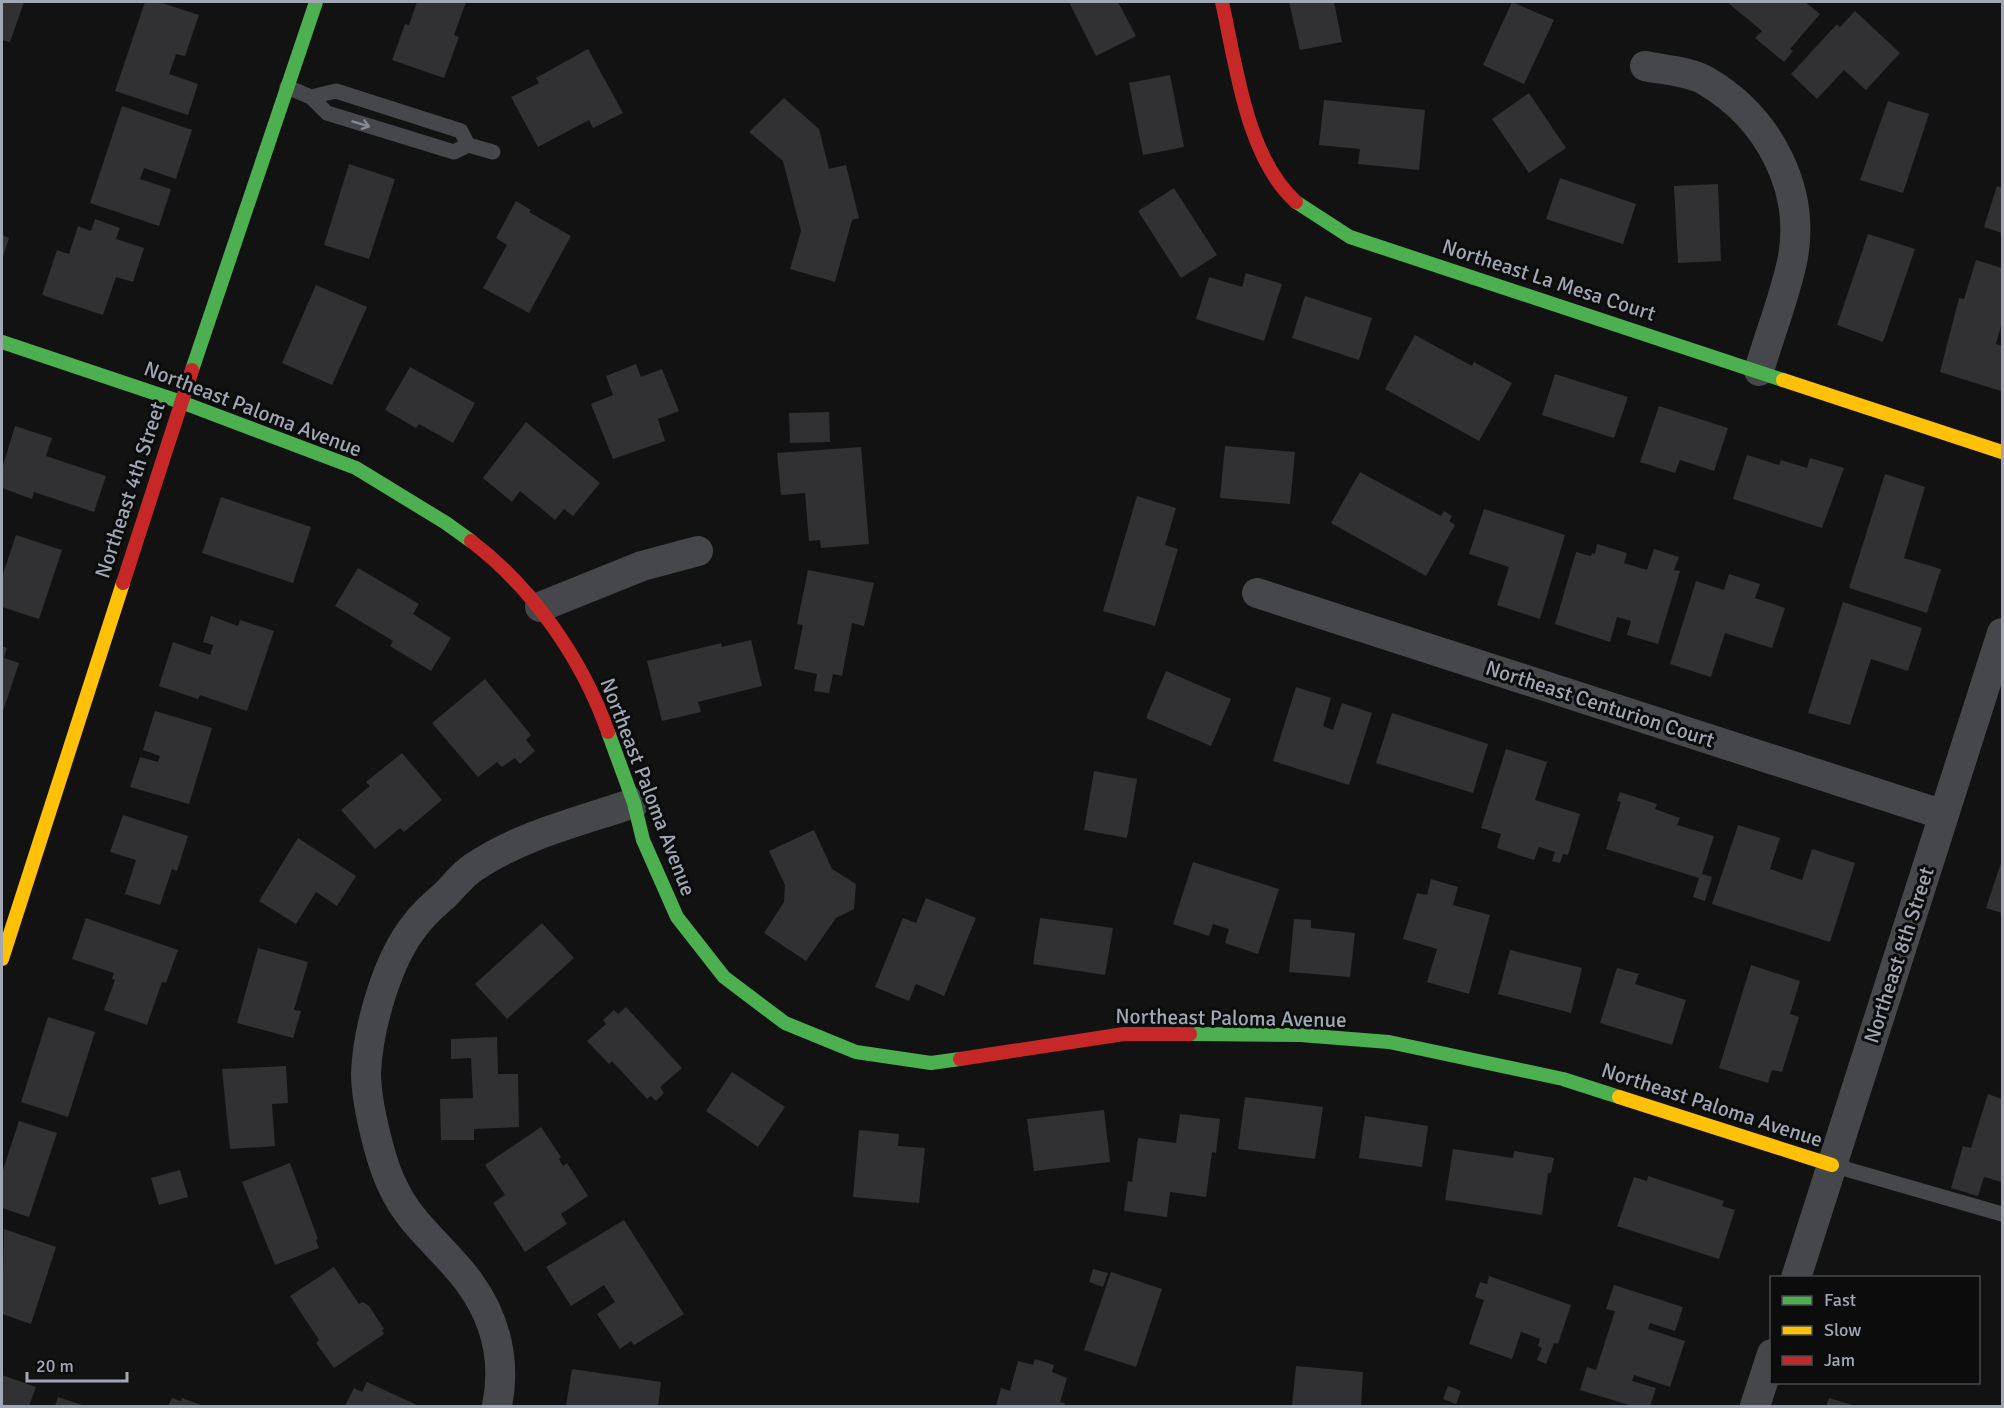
<svg xmlns="http://www.w3.org/2000/svg" width="2004" height="1408" font-family="Signika,sans-serif">
  <rect width="100%" height="100%" fill="#121212"/>
  <path fill="#313133" d="M2,2H24L10,42L2,40Z
    M145,2H159L199,15L185,56L176,54L169,74L198,84L188,115L115,91Z
    M417,2H466L454,35L459,37L444,78L392,60L405,24L409,25Z
    M1069,2H1118L1136,36L1096,56Z
    M1289,2H1334L1342,42L1300,50Z
    M1512,2L1554,20L1524,84L1483,65Z
    M1727,2H1805L1820,14L1790,49L1793,51L1784,62L1755,38L1762,31Z
    M1855,11L1900,53L1866,90L1844,70L1817,99L1791,74L1837,24L1840,27Z
    M588,49L623,113L593,128L589,120L538,147L511,97L539,83L536,78Z
    M1170,75L1184,147L1143,155L1129,83Z
    M1529,93L1566,148L1529,173L1492,119Z
    M784,98L819,129L829,169L846,165L859,218L852,220L835,282L790,269L801,231L783,161L749,132Z
    M1324,100L1425,110L1419,170L1358,164L1360,149L1319,145Z
    M1888,101L1929,114L1903,193L1860,180Z
    M122,106L192,130L176,179L144,168L140,179L171,189L159,226L90,203Z
    M349,164L395,179L369,259L324,245Z
    M1560,178L1636,204L1623,244L1546,219Z
    M1718,184L1721,261L1678,263L1674,186Z
    M1997,186L2002,188V233L1984,227Z
    M1174,188L1217,255L1181,278L1138,211Z
    M516,201L531,210L529,212L571,236L529,313L483,288L507,245L496,238Z
    M95,219L120,228L116,239L144,248L133,282L116,277L103,315L42,295L57,250L69,254L78,226L91,231Z
    M1868,234L1915,249L1883,342L1837,325Z
    M2,235L9,238L2,260Z
    M1976,260L2002,268V322L1996,344L2002,346L2001,391L1940,372L1959,298L1964,299Z
    M1246,273L1282,284L1264,341L1196,319L1209,277L1242,287Z
    M316,285L367,307L332,385L282,363Z
    M1305,296L1372,318L1359,360L1292,338Z
    M1415,335L1472,366L1474,362L1512,383L1479,441L1385,389Z
    M636,364L641,377L662,369L679,411L658,419L665,441L613,459L591,404L613,395L606,376Z
    M410,367L475,403L453,443L419,424L416,428L385,410Z
    M1555,374L1628,397L1614,438L1542,415Z
    M1659,406L1728,428L1714,471L1680,460L1675,473L1640,462Z
    M829,412L830,442L790,443L789,413Z
    M526,422L600,483L573,516L564,509L555,520L520,491L512,502L483,478Z
    M15,426L52,438L46,456L106,476L94,512L34,492L32,499L2,488V469Z
    M1225,446L1295,452L1290,504L1220,498Z
    M861,447L869,544L821,548L820,540L809,541L805,493L781,495L777,453Z
    M1747,455L1779,465L1781,460L1807,468L1810,458L1844,468L1822,528L1733,499Z
    M1360,472L1441,516L1444,511L1452,516L1449,521L1455,525L1426,576L1331,523Z
    M1885,474L1925,487L1904,558L1941,569L1927,613L1849,588Z
    M1137,496L1176,508L1165,545L1178,549L1155,626L1103,611Z
    M221,497L311,527L293,583L202,553Z
    M1484,509L1565,535L1540,619L1497,605L1509,567L1469,554Z
    M16,535L62,550L39,619L2,607V577Z
    M1597,544L1627,553L1624,563L1647,570L1654,549L1679,557L1674,570L1680,571L1658,644L1627,635L1631,621L1617,617L1610,642L1555,624L1576,552L1591,556L1592,553L1595,554Z
    M358,568L419,604L413,614L451,638L431,671L390,646L393,641L335,606Z
    M808,570L874,583L864,626L852,623L842,676L833,674L829,693L814,691L817,674L794,669L803,625L797,624Z
    M1729,574L1760,584L1755,598L1785,608L1772,648L1725,633L1711,677L1670,664L1696,581L1724,590Z
    M1843,602L1922,628L1908,671L1871,659L1850,725L1808,713Z
    M211,616L238,626L240,620L274,631L247,711L200,695L198,699L159,686L173,642L210,655L213,645L203,642Z
    M751,640L762,686L698,702L701,712L662,721L647,661L721,643L722,647Z
    M2,646L7,648L4,658L19,663L2,714Z
    M1166,671L1231,699L1211,746L1146,718Z
    M485,679L531,735L526,740L535,751L520,764L515,758L502,767L497,762L478,777L432,723Z
    M1296,687L1331,698L1323,726L1333,730L1342,703L1372,713L1349,785L1273,761Z
    M155,711L212,728L189,804L130,787L140,757L158,762L160,756L143,750Z
    M1392,713L1488,744L1473,793L1376,763Z
    M1506,749L1547,762L1535,800L1580,814L1568,855L1563,854L1560,863L1552,861L1555,852L1539,847L1534,860L1497,848L1501,834L1481,828Z
    M402,753L442,800L404,832L400,828L375,849L341,810L370,786L366,782Z
    M1094,771L1137,779L1127,838L1084,830Z
    M1620,792L1657,804L1655,809L1680,818L1677,825L1714,836L1702,874L1712,877L1705,901L1693,897L1699,878L1606,849L1621,802L1617,801Z
    M123,815L188,836L177,871L172,869L160,905L125,894L136,860L110,852Z
    M1738,825L1780,838L1770,869L1802,880L1812,849L1855,863L1830,942L1712,904Z
    M814,830L832,869L856,884L854,909L836,918L806,961L764,933L784,902L785,885L769,851Z
    M298,838L356,876L337,906L316,892L296,924L259,901Z
    M2002,860V913L1986,908Z
    M1193,862L1279,889L1258,954L1225,943L1229,929L1213,924L1209,936L1173,924Z
    M1431,879L1458,887L1453,905L1490,915L1469,994L1427,982L1437,949L1403,939L1417,893L1427,895Z
    M926,898L976,918L944,996L916,984L909,1001L875,987L903,918L916,923Z
    M86,918L178,950L166,983L162,982L147,1025L104,1010L115,980L112,979L114,973L72,959Z
    M1040,918L1113,928L1105,975L1033,964Z
    M1294,919L1311,920V928L1355,933L1350,977L1289,972Z
    M542,923L574,958L507,1019L475,984Z
    M258,948L308,962L294,1010L301,1011L293,1038L237,1023Z
    M1510,950L1582,968L1571,1013L1498,994Z
    M1751,965L1800,981L1790,1014L1799,1017L1782,1072L1772,1070L1768,1083L1719,1068Z
    M1617,968L1639,974L1635,984L1686,1000L1672,1045L1600,1023Z
    M626,1007L682,1068L660,1087L664,1093L656,1101L651,1096L647,1099L612,1061L609,1064L587,1041L606,1024L603,1020L614,1010L618,1014Z
    M48,1017L95,1032L68,1117L21,1102Z
    M497,1037L498,1074H518L519,1127L474,1129V1140H441L440,1099L473,1098L471,1058L451,1059V1039Z
    M286,1066L288,1103L272,1104L275,1146L230,1149L222,1069Z
    M732,1072L785,1107L758,1147L706,1111Z
    M1988,1094L2002,1099V1182L1984,1177L1978,1196L1951,1188L1963,1146L1971,1148Z
    M1245,1097L1323,1107L1315,1159L1238,1149Z
    M1104,1110L1110,1162L1034,1171L1027,1119Z
    M1180,1114L1220,1119L1216,1153L1212,1152L1206,1197L1170,1192L1167,1217L1124,1211L1128,1181L1132,1182L1138,1138L1176,1143Z
    M1365,1116L1428,1126L1422,1167L1359,1158Z
    M19,1121L57,1133L29,1217L2,1208V1173Z
    M541,1127L561,1157L559,1159L563,1166L567,1163L588,1196L561,1214L567,1224L525,1252L493,1203L505,1195L485,1165Z
    M859,1130L899,1134L898,1146L925,1148L919,1203L853,1197Z
    M1453,1149L1513,1158L1514,1151L1554,1158L1551,1173H1548L1542,1215L1445,1200Z
    M290,1163L318,1239L316,1240L319,1248L275,1265L242,1182Z
    M180,1170L188,1197L159,1205L151,1178Z
    M1648,1176L1724,1201L1722,1206L1735,1210L1719,1259L1617,1226L1634,1177L1647,1181Z
    M624,1220L684,1314L634,1345L631,1341L620,1349L597,1314L615,1302L604,1285L571,1306L546,1267Z
    M4,1229L56,1247L31,1324L2,1314Z
    M334,1267L359,1304L363,1302L369,1306L384,1329L382,1330L384,1334L334,1368L316,1343L319,1340L290,1296Z
    M1093,1269L1108,1273L1103,1287L1089,1282Z
    M1111,1272L1162,1289L1136,1367L1084,1350Z
    M1489,1276L1571,1305L1558,1344L1554,1343L1546,1364L1537,1360L1542,1348L1538,1346L1540,1339L1521,1332L1512,1359L1469,1344L1484,1300L1475,1297L1480,1282L1487,1284Z
    M1614,1285L1683,1307L1675,1331L1650,1323L1648,1329L1685,1341L1670,1387L1634,1375L1632,1381L1656,1388L1650,1406H1632L1580,1390L1587,1367L1596,1370L1615,1311L1606,1309Z
    M1035,1359L1054,1365L1052,1372L1067,1378L1060,1402L1065,1403L1064,1406H996L1001,1388L1010,1391L1018,1361L1033,1365Z
    M1296,1366L1363,1372L1361,1406H1292Z
    M572,1369L661,1382L658,1406H566Z
    M2,1375L36,1387L29,1406H2Z
    M367,1382L419,1406H345L354,1388L362,1392Z
    M1448,1386L1461,1391L1456,1404L1443,1399Z
    M58,1397L85,1406H55Z
    M172,1398L181,1401L182,1398L204,1406H168Z
    M1829,1398L1856,1406H1826Z"/>
  <g fill="none" stroke-linecap="round" stroke-linejoin="round">
    <path stroke="#46474b" stroke-width="15" d="M287,87L311,97L327,113L454,152L468,145L461,131L336,91L311,97
      M468,145L493,152
      M1832,1165L2002,1214"/>
    <path stroke="#46474b" stroke-width="30" d="M1645,66C1663,70 1690,71 1706,81C1769,118 1807,190 1792,262C1784,299 1769,336 1759,371
      M1257,593L1944,815
      M540,607L642,566L698,551
      M1796,1278L2002,633
      M497,1406C506,1362 496,1319 469,1282C445,1249 411,1226 393,1187C380,1161 366,1102 366,1073C368,1028 387,959 416,924C424,913 435,904 445,895C454,886 463,874 474,867C521,835 581,821 634,803
      M1755,1406L1772,1354"/>
    <path stroke="#4caf50" stroke-width="14" d="M1296,202L1350,237L1783,380
      M2,342L181,402L356,468L446,523L471,541
      M192,370L316,2
      M608,732L634,803L643,840L677,917L724,977L785,1023L856,1052L931,1063L960,1059
      M1190,1034L1300,1035L1389,1042L1563,1079L1619,1097"/>
    <path stroke="#ffc107" stroke-width="14" d="M1783,380L2002,452
      M2,959L123,583
      M1619,1097L1832,1165"/>
    <path stroke="#c62828" stroke-width="14" d="M1222,2C1236,64 1246,157 1296,202
      M471,541C533,588 582,659 608,732
      M123,583L192,370
      M960,1059L1124,1034H1190"/>
  </g>
  <defs><path id="oneway-shaft" d="M-6 0H5M1.5-3L5.5 0L1.5 3" fill="none" stroke-width="1.6" stroke-linecap="round" stroke-linejoin="round" transform="scale(1.5)"/></defs>
  <use stroke="#868b94" href="#oneway-shaft" transform="translate(361 124) rotate(17)"/>
  <g text-anchor="middle" dominant-baseline="central" stroke-width="6" stroke-linejoin="round" paint-order="stroke">
    <g font-size="21" fill="#a1a8b4" stroke="#0c0c0d">
      <text transform="translate(1549 280) rotate(18)">Northeast La Mesa Court</text>
      <text transform="translate(253 409) rotate(21)">Northeast Paloma Avenue</text>
      <text transform="translate(130 490) rotate(-72)">Northeast 4th Street</text>
      <text transform="translate(1600 704) rotate(18)">Northeast Centurion Court</text>
      <text transform="translate(648 787) rotate(69)">Northeast Paloma Avenue</text>
      <text transform="translate(1899 955) rotate(-72)">Northeast 8th Street</text>
      <text transform="translate(1231 1018) rotate(1)">Northeast Paloma Avenue</text>
      <text transform="translate(1712 1105) rotate(18)">Northeast Paloma Avenue</text>
    </g>
  </g>
  <rect width="2004" height="1408" fill="none" stroke="#a1a8b4" stroke-width="6"/>
  <rect x="1770" y="1276" width="210" height="108" fill="#0c0c0d" stroke="#484a50" stroke-width="1.5"/>
  <rect x="1782" y="1296" width="30" height="9" fill="#4caf50" stroke="#484a50" stroke-width="1.5"/>
  <text x="1824" y="1306" font-size="18" fill="#a1a8b4">Fast</text>
  <rect x="1782" y="1326" width="30" height="9" fill="#ffc107" stroke="#484a50" stroke-width="1.5"/>
  <text x="1824" y="1336" font-size="18" fill="#a1a8b4">Slow</text>
  <rect x="1782" y="1356" width="30" height="9" fill="#c62828" stroke="#484a50" stroke-width="1.5"/>
  <text x="1824" y="1366" font-size="18" fill="#a1a8b4">Jam</text>
  <path d="M27 1372v9h100v-9" fill="none" stroke="#a1a8b4" stroke-width="3"/>
  <text x="36" y="1372" font-size="18" fill="#a1a8b4" stroke="#0c0c0d" stroke-width="4.5" paint-order="stroke">20 m</text>
</svg>
